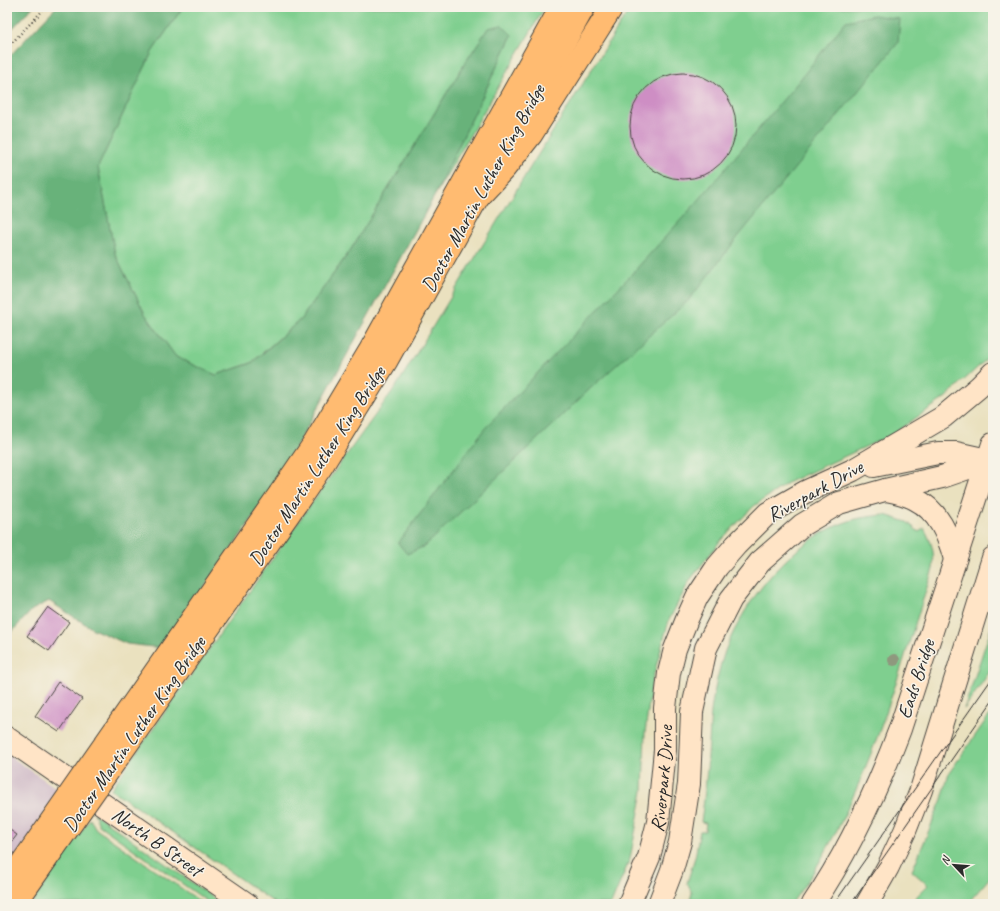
<svg xmlns="http://www.w3.org/2000/svg" width="1000" height="911" font-family="Caveat,sans-serif">
  <rect width="100%" height="100%" fill="#f7f3e8"/>
  <filter id="ink" filterUnits="userSpaceOnUse"><feTurbulence type="fractalNoise" baseFrequency=".025" numOctaves="2"/><feDisplacementMap in="SourceGraphic" scale="8" xChannelSelector="R" yChannelSelector="G"/><feConvolveMatrix kernelMatrix="1 2 1 2 8 2 1 2 1" color-interpolation-filters="sRGB"/></filter>
  <filter id="wash" filterUnits="userSpaceOnUse"><feTurbulence type="fractalNoise" baseFrequency=".012" numOctaves="4" result="noise"/><feDisplacementMap in="SourceGraphic" scale="16" xChannelSelector="R" yChannelSelector="G"/><feGaussianBlur stdDeviation="0.9" result="paint"/><feColorMatrix in="noise" values="0 0 0 0 0 0 0 0 0 0 0 0 0 0 0 0 0 1.4 0 .05"/><feComposite in="paint" operator="in"/></filter>
  <g filter="url(#wash)">
    <rect width="100%" height="100%" fill="#eae1bf"/>
    <path fill="#d1bdc9" d="M7,754L62,792L7,870Z"/>
    <path fill="#7fcf8f" stroke="#557d5d" d="M183,7H545L435,195L512,35L488,29L467,60L350,251L301,319L251,363L216,375L176,357L145,314L115,254L98,167L152,52Z
      M631,7H993V353L945,398L891,435L789,482L754,506L721,540L690,580L669,620L652,681L645,733L643,791L630,859L611,904H276L111,789L306,511L399,382L531,166Z
      M885,515L907,522L919,532L924,528C932,543 935,552 933,569C900,668 873,771 820,861C812,876 801,890 791,904H679L689,903L692,893L687,883L695,857L700,831H705L706,823L701,822C705,796 707,770 709,743C710,730 710,717 712,704C715,687 719,668 725,651C747,596 793,538 852,520C863,517 874,516 885,515Z
      M993,623V667L964,709L991,628Z
      M993,710V874L967,904H909L928,885L912,871L942,799L949,773Z
      M94,813L222,904H211L99,825Z
      M90,819L96,829L204,904H31Z"/>
    <path fill="#67b27a" stroke="#496e52" d="M7,7H33L7,34Z
      M56,7H183L152,52L98,167L115,254L145,314L176,357L216,375L252,363L301,319L350,251L467,60L488,28L502,25L512,35L435,195L273,489L162,648L127,644L93,629L49,601L32,610L7,637V59Z
      M874,15L900,19L898,43L738,237L689,300L592,387L425,546L407,554L398,543L486,427L627,279L698,201L798,82L846,21Z"/>
    <g id="blocks">
      <path fill="#ce8ec4" d="M630 126a53 53 0 1 1 106 0a53 53 0 1 1-106 0Z
        M48,607L69,622L49,651L27,636Z
        M58,682L82,699L59,732L35,716Z
        M7,828L17,835L7,848Z"/>
    </g>
  </g>
  <g filter="url(#ink)">
    <use href="#blocks" fill-opacity="0" stroke="#484641" stroke-width="1"/>
    <g fill="none" stroke-linecap="round" stroke-linejoin="round">
      <defs>
        <g id="secondary">
          <path d="M874,466L938,453H956L992,461"/>
          <path d="M886,490C896,492 906,494 915,499C939,511 948,535 955,559"/>
          <path d="M7,738L247,904"/>
          <path id="s1" d="M629,904L649,857L658,822L665,750V708L669,673L675,649L687,619L697,597L717,567L736,545L768,513L805,492L853,470L943,417L979,387L993,373"/>
          <path d="M659,904L672,870L680,842L689,784L692,712L706,648L731,599L760,562L802,525L839,503L885,490L942,477L968,468L987,460"/>
          <path d="M813,904C850,849 877,790 900,729L993,444"/>
          <path d="M867,904L888,867L905,831L921,790L993,558"/>
        </g>
        <path id="primary" d="M280,493L315,442L369,352L561,7
          M296,504L322,466L387,360L584,7"/>
        <path id="highway" d="M477,198L505,168L531,135L612,7"/>
      </defs>
      <use href="#secondary" stroke="#484641" stroke-width="24"/>
      <use href="#primary" stroke="#484641" stroke-width="24"/>
      <use href="#highway" stroke="#484641" stroke-width="24"/>
      <path stroke="#484641" stroke-width="2.5" stroke-dasharray="1 3" stroke-linecap="butt" d="M7,48L46,7"/>
      <use href="#secondary" stroke="#ffe4c6" stroke-width="22"/>
      <use href="#primary" stroke="#ffbb71" stroke-width="22"/>
      <use href="#highway" stroke="#ffbb71" stroke-width="22"/>
      <path stroke="#2b2b2b" stroke-width="1" d="M834,904L993,677
        M851,904L993,700"/>
      <defs>
        <path id="primary-bridge" d="M7,884L280,493
          M15,904L296,504"/>
      </defs>
      <use href="#primary-bridge" stroke="#484641" stroke-width="24" stroke-linecap="butt"/>
      <use href="#primary-bridge" stroke="#ffbb71" stroke-width="22"/>
    </g>
    <circle fill="#8f987e" cx="894" cy="660" r="6"/>
  </g>
  <g text-anchor="middle" dominant-baseline="central" stroke-width="3" stroke-linejoin="round" paint-order="stroke">
    <g font-size="20" fill="#2b2b2b" stroke="#f7f3e8">
      <text transform="translate(483 188) rotate(-61)">Doctor Martin Luther King Bridge</text>
      <text transform="translate(317 466) rotate(-57)">Doctor Martin Luther King Bridge</text>
      <text transform="translate(815 491) rotate(-29)">Riverpark Drive</text>
      <text transform="translate(916 679) rotate(-72)">Eads Bridge</text>
      <text transform="translate(134 734) rotate(-55)">Doctor Martin Luther King Bridge</text>
      <text stroke="none"><textPath href="#s1" startOffset="131">Riverpark Drive</textPath></text>
      <text transform="translate(157 842) rotate(35)">North B Street</text>
    </g>
  </g>
  <rect width="1000" height="911" fill="none" stroke="#f7f3e8" stroke-width="24"/>
  <g transform="translate(954 865) rotate(296)" stroke="#f7f3e8" stroke-width="3" paint-order="stroke">
  <path d="M0-3L7 15L0 10L-7 15Z" fill="#2b2b2b"/>
  <text y="-6" font-size="11" font-weight="bold" text-anchor="middle" fill="#2b2b2b">N</text>
  </g>
</svg>
